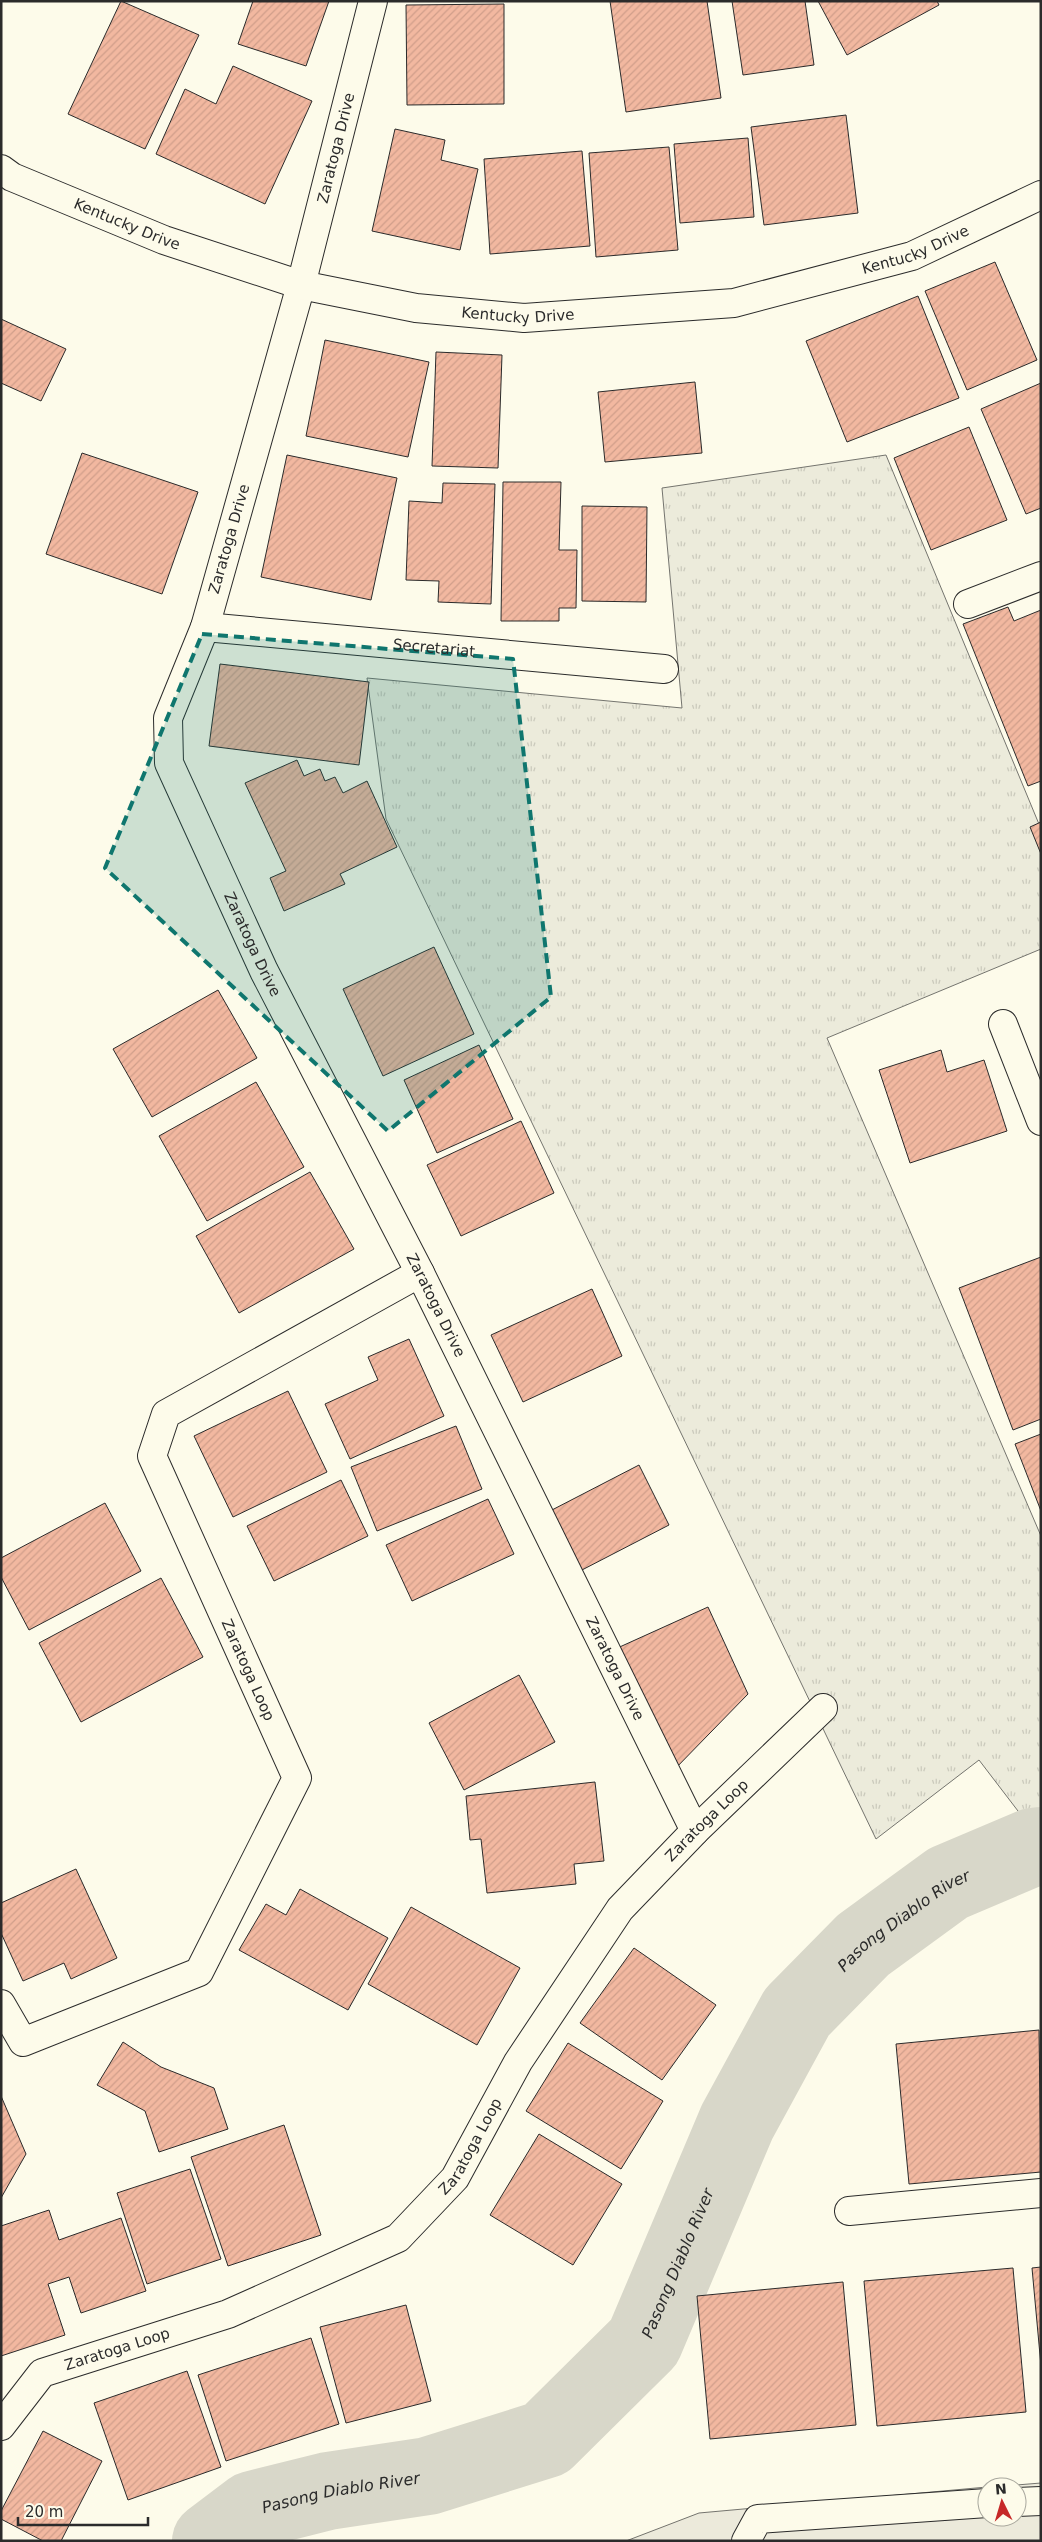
<svg xmlns="http://www.w3.org/2000/svg" width="1042" height="2542" font-family="'DejaVu Sans',sans-serif">
  <defs>
    <pattern id="grass-tufts" width="24" height="20" patternUnits="userSpaceOnUse" patternTransform="scale(1.25)"><rect width="24" height="20" fill="#ecebdb"/><path d="M3 7l-1-3M5 7V3M7 7l1-3M15 17l-1-3M17 17v-4M19 17l1-3" fill="none" stroke="#cbcabc"/></pattern>
    <pattern id="building-hatch" width="6" height="6" patternUnits="userSpaceOnUse" patternTransform="scale(1.25)"><rect width="6" height="6" fill="#f2b8a0"/><path d="M-1 1l2-2M0 6l6-6M5 7l2-2" fill="none" stroke="#d09e8a"/></pattern>
  </defs>
  <rect width="100%" height="100%" fill="#fdfbea"/>
  <path fill="url(#grass-tufts)" stroke="#74746e" d="M886,455L1041,829V949L827,1038L1041,1536V1827L1031,1828L979,1760L876,1839L386,819L367,678L682,708L662,488Z"/>
  <path fill="#eceadb" stroke="#74746e" d="M1041,2483V2541H626L699,2513L987,2487V2517H1017V2487H992Z"/>
  <g fill="none" stroke-linecap="round" stroke-linejoin="round">
    <path stroke="#d8d7c9" stroke-width="78" id="s1" d="M211,2541L252,2510L328,2491L428,2476L546,2439L644,2342L737,2122L797,2012L863,1945L948,1883L1033,1847L1041,1846"/>
  </g>
  <path fill="url(#building-hatch)" stroke="#2b2b2b" d="M121,1L199,35L145,149L68,114Z
    M253,1H329L306,66L238,44Z
    M610,1H707L721,98L626,112Z
    M732,1H805L814,65L743,75Z
    M818,1H937L939,5L847,55Z
    M504,4V104L407,105L406,5Z
    M233,66L312,101L265,204L156,154L185,89L216,104Z
    M846,115L858,213L764,225L751,127Z
    M395,129L445,140L441,160L478,169L460,250L372,231Z
    M748,138L754,217L680,223L674,144Z
    M669,147L678,250L596,257L589,153Z
    M582,151L590,246L490,254L484,159Z
    M995,262L1037,360L967,390L925,291Z
    M918,296L959,398L847,442L806,341Z
    M1,319L66,349L41,401L1,383Z
    M325,340L429,362L408,457L306,436Z
    M436,352L502,355L498,468L432,466Z
    M695,382L702,453L605,462L598,392Z
    M1041,383V508L1026,514L981,409Z
    M969,427L1007,520L931,550L894,458Z
    M82,453L198,492L162,594L46,554Z
    M287,455L397,478L371,600L261,577Z
    M503,482H561L559,550H577L576,608H559V621H501Z
    M443,483L495,484L491,604L438,602L439,581L406,580L409,501L442,503Z
    M582,506L647,507L646,602L582,601Z
    M1008,607L1014,621L1041,610V781L1028,786L963,624Z
    M220,664L369,682L359,765L209,746Z
    M297,760L304,776L320,769L325,781L335,777L343,793L367,781L397,847L340,874L345,884L284,911L270,878L286,871L245,783Z
    M1041,822V854L1030,827Z
    M434,947L474,1034L383,1076L343,989Z
    M218,990L257,1058L152,1117L113,1049Z
    M479,1045L513,1119L437,1153L404,1080Z
    M941,1050L947,1072L984,1060L1007,1131L910,1163L879,1070Z
    M256,1082L304,1167L207,1221L159,1136Z
    M521,1121L554,1193L461,1236L427,1165Z
    M310,1172L354,1249L239,1313L196,1236Z
    M1041,1257V1419L1013,1430L959,1288Z
    M592,1289L622,1356L523,1402L491,1335Z
    M409,1339L444,1416L350,1459L325,1404L378,1380L368,1357Z
    M288,1391L327,1472L233,1517L194,1436Z
    M456,1426L482,1489L377,1531L351,1467Z
    M1041,1434V1511L1015,1444Z
    M639,1465L669,1525L580,1571L550,1511Z
    M341,1480L368,1536L274,1581L247,1526Z
    M488,1499L514,1554L412,1601L386,1545Z
    M105,1503L141,1571L29,1630L1,1577V1558Z
    M161,1578L203,1657L81,1722L39,1643Z
    M708,1607L748,1694L671,1773L613,1650Z
    M519,1675L555,1742L464,1790L429,1723Z
    M595,1782L604,1861L574,1864L576,1884L487,1893L481,1839L470,1840L466,1796Z
    M76,1869L117,1958L71,1979L64,1963L23,1981L1,1933V1903Z
    M300,1889L388,1938L348,2010L239,1950L266,1904L286,1915Z
    M411,1907L520,1968L477,2045L368,1984Z
    M634,1948L716,2005L662,2080L580,2023Z
    M1039,2030L1041,2172L909,2184L896,2044Z
    M123,2042L161,2067L214,2088L228,2129L159,2152L145,2111L97,2085Z
    M568,2043L663,2101L621,2169L526,2111Z
    M1,2096L26,2154L1,2198Z
    M284,2125L321,2235L228,2266L191,2157Z
    M539,2134L622,2184L573,2265L490,2215Z
    M190,2169L221,2259L147,2284L117,2193Z
    M49,2210L59,2240L121,2218L146,2291L81,2313L69,2277L48,2284L65,2335L1,2356V2226Z
    M1041,2267V2366L1032,2268Z
    M1013,2268L1026,2412L877,2426L864,2281Z
    M843,2282L856,2425L710,2439L697,2296Z
    M406,2305L431,2401L346,2423L320,2327Z
    M311,2338L339,2424L226,2461L198,2375Z
    M187,2371L221,2467L128,2500L94,2403Z
    M43,2431L102,2461L61,2541H43L1,2519V2511Z"/>
  <g fill="none" stroke-linecap="round" stroke-linejoin="round">
    <defs>
      <g id="minor">
        <path id="s2" d="M373,1L301,285L205,627L168,718L169,763L264,971L420,1273L695,1831"/>
        <path id="s3" d="M1,169L12,177L164,240L301,285L416,308L524,318L734,303L912,256L1041,195"/>
        <path d="M968,604L1041,576"/>
        <path id="s4" d="M205,627L664,669"/>
        <path d="M1003,1024L1041,1121"/>
        <path d="M1,2004L23,2042L199,1972L297,1778L152,1456L166,1414L420,1273"/>
        <path d="M849,2211L1041,2193"/>
        <path id="s5" d="M1,2426L42,2373L228,2314L398,2238L455,2178L518,2062L620,1909L695,1831L823,1708"/>
        <path d="M1017,2502L1041,2501"/>
        <path d="M746,2541L758,2519L987,2503"/>
      </g>
    </defs>
    <use href="#minor" stroke="#2b2b2b" stroke-width="30"/>
    <use href="#minor" stroke="#fdfbea" stroke-width="28"/>
  </g>
  <path fill="#0f766e" fill-opacity="0.2" stroke="#0f766e" stroke-width="4" stroke-dasharray="10 6" stroke-linejoin="round" d="M202,634L513,659L551,997L388,1131L105,868Z"/>
  <g text-anchor="middle" dominant-baseline="central" stroke-width="4" stroke-linejoin="round" paint-order="stroke">
    <g font-size="15" fill="#2b2b2b" stroke="#fdfbea">
      <text transform="translate(336 148) rotate(-76)">Zaratoga Drive</text>
      <text stroke="none"><textPath href="#s3" startOffset="138">Kentucky Drive</textPath></text>
      <text stroke="none"><textPath href="#s3" startOffset="948">Kentucky Drive</textPath></text>
      <text stroke="none"><textPath href="#s3" startOffset="542">Kentucky Drive</textPath></text>
      <text transform="translate(229 539) rotate(-74)">Zaratoga Drive</text>
      <text stroke="none"><textPath href="#s4" startOffset="230">Secretariat</textPath></text>
      <text stroke="none"><textPath href="#s2" startOffset="991">Zaratoga Drive</textPath></text>
      <text stroke="none"><textPath href="#s2" startOffset="1396">Zaratoga Drive</textPath></text>
      <text stroke="none"><textPath href="#s2" startOffset="1801">Zaratoga Drive</textPath></text>
      <text transform="translate(248 1670) rotate(66)">Zaratoga Loop</text>
      <text stroke="none"><textPath href="#s5" startOffset="971">Zaratoga Loop</textPath></text>
      <text stroke="none"><textPath href="#s5" startOffset="566">Zaratoga Loop</textPath></text>
      <text stroke="none"><textPath href="#s5" startOffset="146">Zaratoga Loop</textPath></text>
    </g>
    <g font-size="16" font-style="italic" fill="#2b2b2b" stroke="#fdfbea">
      <text stroke="none"><textPath href="#s1" startOffset="998">Pasong Diablo River</textPath></text>
      <text stroke="none"><textPath href="#s1" startOffset="578">Pasong Diablo River</textPath></text>
      <text stroke="none"><textPath href="#s1" startOffset="142">Pasong Diablo River</textPath></text>
    </g>
  </g>
  <rect width="1042" height="2542" fill="none" stroke="#2b2b2b" stroke-width="5"/>
  <g transform="translate(1002 2502) rotate(355)"><circle r="24" fill="#fdfbea" stroke="#a9a89e"/>
  <path d="M0-4L9 19L0 12L-9 19Z" fill="#c62828"/>
  <text y="-8" font-size="14" font-weight="bold" text-anchor="middle" fill="#2b2b2b">N</text>
  </g>
  <path d="M18 2517v8h130v-8" fill="none" stroke="#2b2b2b" stroke-width="2.5"/>
  <text x="25" y="2517" font-size="15" fill="#2b2b2b" stroke="#fdfbea" stroke-width="4" paint-order="stroke">20 m</text>
</svg>
